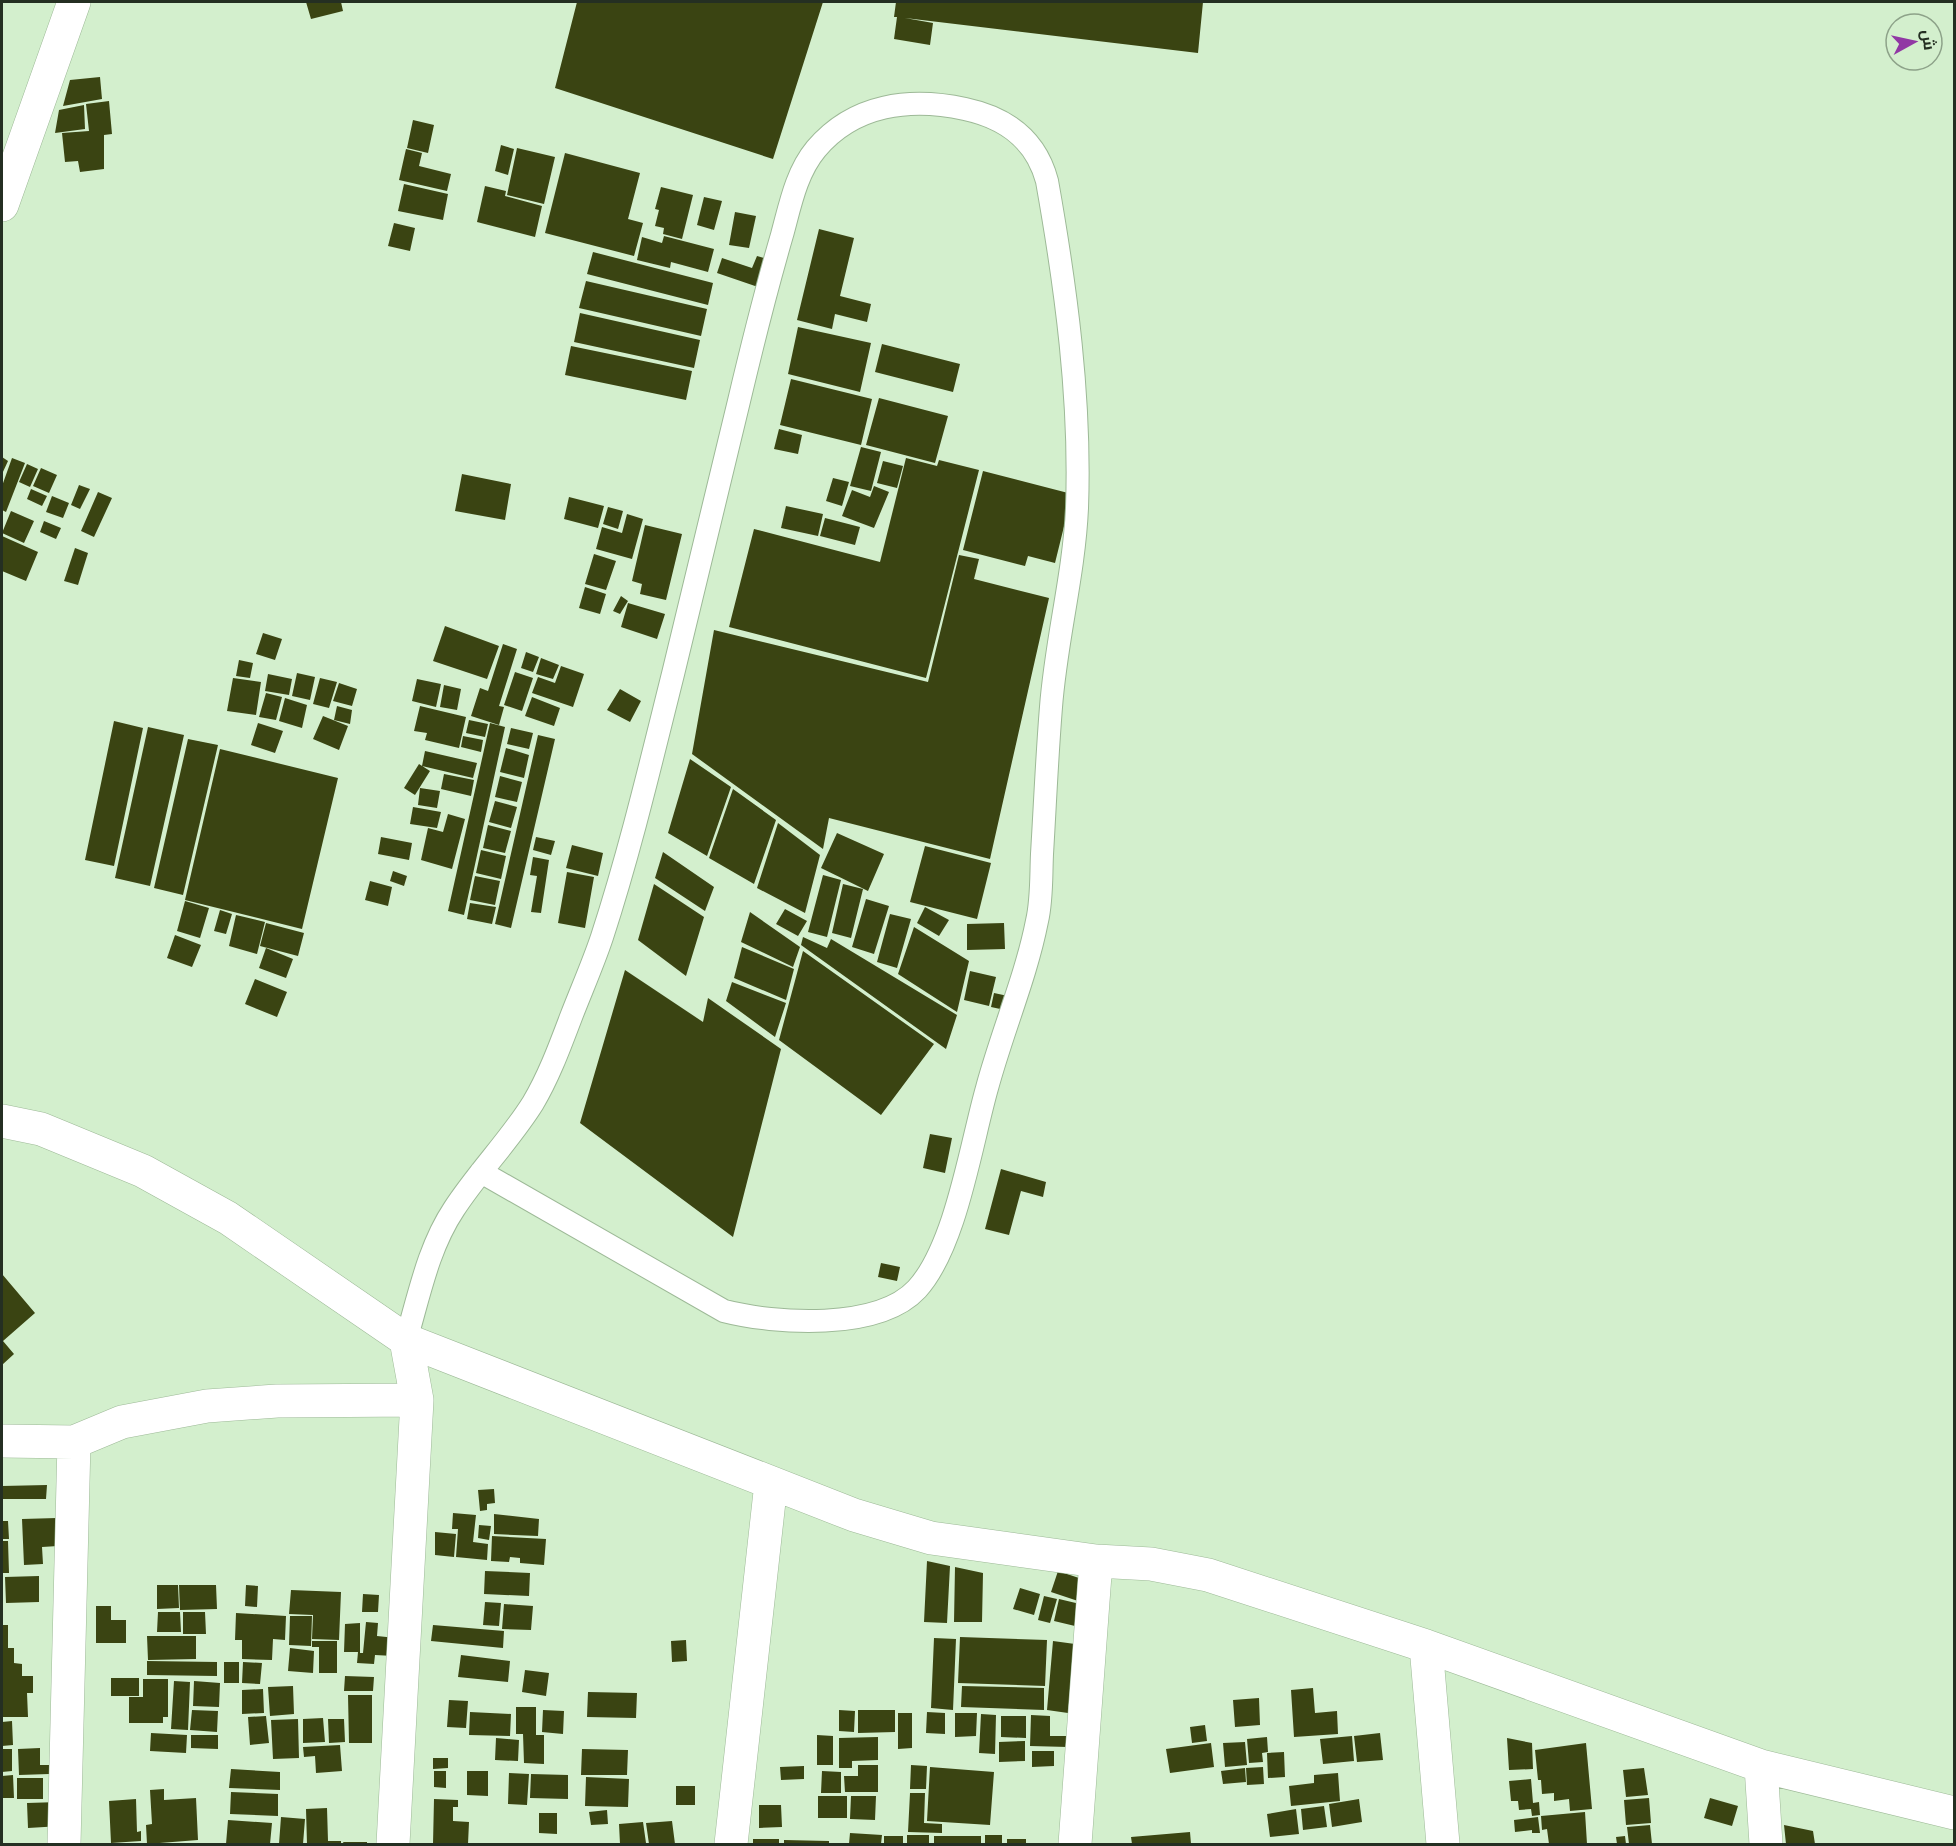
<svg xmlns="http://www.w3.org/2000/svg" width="1956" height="1846" font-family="'Work Sans',Cairo,sans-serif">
  <rect width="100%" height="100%" fill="#d3efcd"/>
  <path fill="#3a4412" d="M306,2H341L343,11L311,19Z
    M577,2H823L773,159L555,88Z
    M896,2H1203L1198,53L905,18L933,23L930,45L894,39L897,17H894Z
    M100,77L102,99L63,106L70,80Z
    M109,101L112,134L104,135V169L80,172L78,161L65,162L62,133L89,131L86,104Z
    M84,105L85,129L55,133L59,110Z
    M413,120L434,125L428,153L407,148Z
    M501,145L514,149L508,175L495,171Z
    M517,148L555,157L544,204L507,195Z
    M406,149L422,153L419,166L451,174L447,191L399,180Z
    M565,153L640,173L628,219L643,223L634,256L545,233Z
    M404,184L448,194L443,220L398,211Z
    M485,186L506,191L505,196L542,206L535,237L477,222Z
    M661,187L693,195L682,239L663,234L664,228L655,226L659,210L655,209Z
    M704,197L722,201L714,230L697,225Z
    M735,212L756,216L749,248L729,245Z
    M394,223L415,228L410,251L388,246Z
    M819,229L854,238L840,296L871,304L867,322L835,314L832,329L797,320Z
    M664,236L714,249L708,272L671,262L670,268L637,260L642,237L662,243Z
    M593,252L713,283L708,305L587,274Z
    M757,256L767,259L758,287L717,273L722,258L752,268Z
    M586,281L707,309L701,336L579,308Z
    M580,313L700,340L694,368L574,342Z
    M798,327L871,343L860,392L788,374Z
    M882,344L960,364L953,392L875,372Z
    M571,346L692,371L686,400L565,375Z
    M791,379L872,399L861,445L780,425Z
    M879,398L948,416L935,463L866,445Z
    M779,429L802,435L798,454L774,449Z
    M861,447L881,452L871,491L850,486Z
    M2,457L8,461L2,474Z
    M12,458L25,463L6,512L2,510V486Z
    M906,458L937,466L939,460L979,470L926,678L729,627L754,529L880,562Z
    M883,461L903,466L897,488L877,483Z
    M27,464L38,469L30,487L19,482Z
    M41,468L57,475L49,493L33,486Z
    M983,471L1072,494L1055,563L1028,556L1025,566L963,550Z
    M462,474L511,484L505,520L455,511Z
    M833,478L849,482L842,506L826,501Z
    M79,485L90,489L80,509L71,505Z
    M874,486L889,492L874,528L842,516L852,490L870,497Z
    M31,489L47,496L42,506L27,499Z
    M98,492L112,498L94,537L81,531Z
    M52,496L69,503L63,518L46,512Z
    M569,497L604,506L598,528L564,519Z
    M786,506L823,514L818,536L781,528Z
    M608,507L623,511L618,529L603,524Z
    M11,511L34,521L24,543L2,533Z
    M627,514L643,519L632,559L596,549L602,527L622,533Z
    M825,518L860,527L855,545L820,536Z
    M44,521L61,528L56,539L40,532Z
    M645,525L682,534L666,600L640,594L642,584L632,581Z
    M2,536L38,552L26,581L2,571Z
    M75,548L88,553L78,585L64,581Z
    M594,554L616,561L606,590L585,584Z
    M959,555L979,559L974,579L1049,598L990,859L829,818L823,849L692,754L714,630L928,682Z
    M585,587L606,594L600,614L579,608Z
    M621,596L628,601L620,614L613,611Z
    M628,603L665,614L657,639L621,627Z
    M445,626L499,646L487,679L433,661Z
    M263,633L282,639L275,660L256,654Z
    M503,644L517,649L499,706L504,707L499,725L471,716L480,688L488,691Z
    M526,652L539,657L533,672L521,668Z
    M541,658L559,665L553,679L536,674Z
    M239,660L253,663L250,678L236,676Z
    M561,666L584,674L573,707L532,693L538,677L555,683Z
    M515,672L533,678L522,711L504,705Z
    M297,673L315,677L310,700L292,696Z
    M268,674L292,679L289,695L265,691Z
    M233,678L261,682L256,715L227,711Z
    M320,678L337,682L329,708L313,704Z
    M417,679L441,684L436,707L412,701Z
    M339,683L357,689L352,706L333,701Z
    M444,685L461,689L457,710L440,707Z
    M620,689L641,701L630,722L607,710Z
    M266,693L282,697L276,720L259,717Z
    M532,697L560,708L554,726L525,716Z
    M285,698L307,705L302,728L279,721Z
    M337,706L352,710L350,724L334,720Z
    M420,706L466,717L459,748L425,740L427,733L414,731Z
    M323,716L348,726L339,750L313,739Z
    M469,720L488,724L485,737L466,733Z
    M114,721L143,728L114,866L85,860Z
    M258,723L283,731L275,753L251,745Z
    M490,723L505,727L464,915L448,911Z
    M148,727L184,735L150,886L115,878Z
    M511,728L533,733L529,749L507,744Z
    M538,735L555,739L511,928L495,924Z
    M463,736L483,740L481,752L461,747Z
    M188,739L218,745L183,895L154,888Z
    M506,748L529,755L524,778L500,772Z
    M220,749L338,778L302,929L185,900Z
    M425,751L477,763L473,778L422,766Z
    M690,759L731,787L707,856L668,833Z
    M419,764L430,771L415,795L404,788Z
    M444,774L474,780L471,796L441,789Z
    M500,776L522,782L517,802L495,797Z
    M420,788L440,791L437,808L418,805Z
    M733,789L776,820L754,884L709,858Z
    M495,801L517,807L511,828L489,822Z
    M413,807L441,812L437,828L410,824Z
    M448,814L465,819L452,869L421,860L428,828L443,832Z
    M778,823L820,855L805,913L757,888Z
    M488,825L511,831L505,853L483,848Z
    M837,833L884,854L868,891L821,868Z
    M381,837L412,843L409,860L378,854Z
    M536,837L555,841L551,855L533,850Z
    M572,845L603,853L598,876L566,868Z
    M925,846L991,863L977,919L910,902Z
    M481,850L506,856L501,879L476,873Z
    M663,852L714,887L705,911L655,878Z
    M533,857L549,860L541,913L531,912L537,876L530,875Z
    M393,871L407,876L404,886L390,881Z
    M567,872L594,877L585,928L558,923Z
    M823,875L841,880L827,937L808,932Z
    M475,876L500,881L495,905L470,900Z
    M370,881L392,887L388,906L365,900Z
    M654,884L704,917L686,976L638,940Z
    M843,884L863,889L851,938L832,933Z
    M866,899L889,906L874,954L852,947Z
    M185,901L209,908L200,938L177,931Z
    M470,903L496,907L492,924L467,919Z
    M925,907L949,920L939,936L917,923Z
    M785,909L807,921L798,936L776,924Z
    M220,910L232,914L226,934L214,931Z
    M750,912L800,947L793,967L741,942Z
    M890,914L911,919L897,968L877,962Z
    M236,915L265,922L257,954L229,946Z
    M266,923L304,933L298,956L260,946Z
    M1004,923L1005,949L967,950V924Z
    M914,927L969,961L957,1012L898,974Z
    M175,935L201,945L192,967L167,958Z
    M803,937L827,948L831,939L957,1015L946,1049L801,945Z
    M742,947L794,969L786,1000L734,978Z
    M266,948L293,959L286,978L259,968Z
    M803,951L934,1044L881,1115L779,1040Z
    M625,970L703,1022L708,998L781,1049L733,1237L580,1123Z
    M970,971L996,977L989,1006L964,1000Z
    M255,979L287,992L277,1017L245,1004Z
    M732,982L786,1003L775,1037L726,1001Z
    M994,993L1008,996L1005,1010L991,1007Z
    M930,1134L952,1138L945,1173L923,1168Z
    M1001,1169L1046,1182L1043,1197L1021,1191L1009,1235L985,1229Z
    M881,1263L900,1267L897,1281L878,1277Z
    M2,1274L35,1313L3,1341L14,1354L2,1365Z
    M47,1485L46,1499H2V1486Z
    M494,1489L495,1503L487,1504V1510L480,1511L478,1490Z
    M453,1513L476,1515L473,1542L488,1544L487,1560L456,1557L458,1529H452Z
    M494,1514L539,1519L538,1536L494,1534Z
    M57,1518L58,1546L42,1547L43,1564L24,1565L22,1519Z
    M2,1521H8L9,1539H2Z
    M479,1525L491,1526L489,1540L478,1538Z
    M435,1532L456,1534L454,1557L435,1555Z
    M492,1536L546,1539L544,1565L520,1563V1558L510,1557L509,1562L491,1561Z
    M2,1541H8L9,1573H2Z
    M927,1561L950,1566L947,1623L924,1622Z
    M955,1567L983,1573L982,1622H954Z
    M485,1571L530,1573L529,1596L484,1594Z
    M1058,1571L1088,1581L1081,1602L1051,1592Z
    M39,1576V1602L6,1603L5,1577Z
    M157,1585H178L179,1608L157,1609Z
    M179,1585H216L217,1609L180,1610Z
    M246,1585L258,1586L257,1607L245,1606Z
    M1020,1588L1040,1594L1034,1615L1013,1609Z
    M291,1590L341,1592L339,1640L312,1639L313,1615L289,1614Z
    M363,1594L379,1595L378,1612H362Z
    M1044,1596L1057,1599L1050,1623L1038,1620Z
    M1059,1599L1080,1604L1075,1626L1054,1621Z
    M485,1602L501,1603L499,1626L483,1625Z
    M504,1604L533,1606L531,1630L502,1629Z
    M96,1606H111V1620H126V1643H96Z
    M158,1612H180L181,1632H157Z
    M183,1612H205L206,1634H183Z
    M236,1613L286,1616L285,1640L273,1639L272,1660L242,1659V1640H235Z
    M290,1616H312L311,1646L289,1645Z
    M366,1622L378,1623L377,1636L396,1638L394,1656L375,1655L374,1664L357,1663L358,1652H344L345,1624L360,1623V1653H363Z
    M2,1625H8V1648H14V1663L22,1664V1676H33V1693H27L28,1717H2Z
    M433,1625L504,1631L503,1648L431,1641Z
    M147,1636H196V1659L148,1660Z
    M960,1637L1047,1640L1045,1686L958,1683Z
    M934,1638L956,1639L953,1710L931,1708Z
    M686,1640L687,1661L672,1662L671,1641Z
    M312,1641H337V1673H319V1647H312Z
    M1053,1641L1075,1644L1068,1713L1047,1710Z
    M290,1648L314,1651L313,1673L288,1671Z
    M461,1655L510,1661L508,1682L458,1677Z
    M147,1661L217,1662V1676L147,1675Z
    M224,1662H239V1683H224Z
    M243,1662L262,1663L260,1684L242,1683Z
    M525,1670L549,1673L546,1696L522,1692Z
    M345,1676L374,1677L373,1691H344Z
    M111,1678H139V1696H111Z
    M143,1679H168V1717H163V1723H129V1697H143Z
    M174,1681L190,1682L188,1730L171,1729Z
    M194,1681L220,1683L219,1707L193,1706Z
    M293,1686L294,1714L270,1716L268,1687Z
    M962,1686L1044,1688V1710L961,1707Z
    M1313,1688L1315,1713L1337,1711L1338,1734L1294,1737L1291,1690Z
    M263,1689L264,1713L242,1714V1690Z
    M588,1692L637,1693L636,1718L587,1717Z
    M348,1695H372V1743H349Z
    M1259,1698L1260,1725L1235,1727L1233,1700Z
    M449,1700L468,1701L466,1728L447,1727Z
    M516,1707H536V1735H544V1764L524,1763L523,1734H516Z
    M192,1710L218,1711L217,1732L190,1730Z
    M543,1710L564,1711L563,1734L542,1732Z
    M839,1710L855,1711L854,1732L839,1731Z
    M858,1710H895V1732L858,1733Z
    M470,1712L511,1714L510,1736L469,1735Z
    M927,1712L945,1713V1734L926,1733Z
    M898,1713H912V1748L898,1749Z
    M955,1713H977L976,1736L955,1737Z
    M981,1714L996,1715L995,1754L979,1753Z
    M1031,1715L1050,1716V1736H1069L1068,1747L1030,1746Z
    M266,1716L269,1743L250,1745L248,1717Z
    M1001,1716H1026V1738L1001,1737Z
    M323,1718L325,1742L303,1743V1719Z
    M298,1719L299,1758L273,1759L271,1720Z
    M328,1719H344L345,1742L329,1743Z
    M12,1721L13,1745L2,1746V1722Z
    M1205,1725L1207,1741L1192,1743L1190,1727Z
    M151,1733L187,1735L186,1753L150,1751Z
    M1380,1733L1383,1760L1357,1762L1354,1736Z
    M191,1735H218V1749L191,1748Z
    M817,1735L833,1736V1765H817Z
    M1352,1736L1354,1761L1323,1764L1320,1739Z
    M878,1737V1760L852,1761V1768H839V1738Z
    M1267,1737L1268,1752L1262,1753L1263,1762L1249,1763L1247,1739Z
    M496,1738L519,1740L518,1761L495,1760Z
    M1507,1738L1532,1743L1533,1769L1509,1770Z
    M1025,1741V1761L999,1762V1742Z
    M1245,1742L1247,1765L1225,1767L1223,1743Z
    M1211,1743L1214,1767L1170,1773L1166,1749Z
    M1586,1743L1592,1809L1570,1811L1569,1799L1554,1801V1793L1542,1794L1541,1780H1538L1535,1750Z
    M340,1745L342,1771L316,1773L315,1756L304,1757L303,1747Z
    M40,1748V1765H49V1774L19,1775L18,1749Z
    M2,1749H12V1771L2,1772Z
    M582,1749L628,1750L627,1775H581Z
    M1032,1751H1054V1766L1032,1767Z
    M1284,1752L1285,1777L1268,1778L1267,1753Z
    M433,1758H448V1768L433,1769Z
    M858,1765H878V1792H845L844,1776H858Z
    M911,1765L927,1766L926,1789H910Z
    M804,1766V1779L781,1780L780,1767Z
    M930,1767L994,1772L990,1825L927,1821Z
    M1263,1767L1264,1784L1247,1785L1246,1768Z
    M1245,1768L1246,1782L1223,1784L1221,1771Z
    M1644,1768L1648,1795L1626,1797L1623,1770Z
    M231,1769L280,1772V1790L229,1788Z
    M434,1771H446V1788L434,1787Z
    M467,1771H488V1796L467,1795Z
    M822,1771L841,1772V1793H821Z
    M509,1773L529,1774L527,1805L508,1804Z
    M1338,1773L1340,1801L1291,1806L1289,1786L1314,1783V1775Z
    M531,1774L568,1775V1799L530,1798Z
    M13,1775L14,1798H2V1776Z
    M586,1777L629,1779L628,1807L585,1806Z
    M17,1778H43V1799H17Z
    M1531,1779L1533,1803L1539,1802L1540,1815L1532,1816L1531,1809L1519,1810L1518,1801H1511L1509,1781Z
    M676,1786H695V1805H676Z
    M164,1789V1800L196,1798L198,1840L147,1844L146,1825L152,1824L150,1790Z
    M231,1792L278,1794V1816L230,1814Z
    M910,1793H925L924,1823L942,1824V1833L908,1832Z
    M818,1796H847V1818H818Z
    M851,1796H876L875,1820L850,1819Z
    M1649,1798L1651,1823L1626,1825L1624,1800Z
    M1710,1798L1738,1806L1732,1826L1704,1818Z
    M136,1799L137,1832L141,1831V1841L111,1843L109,1801Z
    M434,1799L458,1800V1807H453V1821L469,1822L468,1844H433Z
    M1359,1799L1362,1822L1332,1827L1329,1804Z
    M59,1802L61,1826L28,1828L27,1803Z
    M759,1805H781L782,1827L759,1828Z
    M1324,1806L1327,1827L1303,1830L1301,1809Z
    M327,1808L328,1841H341V1844H307L306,1809Z
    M1296,1809L1299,1834L1270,1837L1267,1814Z
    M607,1810L608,1824L591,1825L589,1812Z
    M1585,1812L1587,1844H1549L1547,1829L1542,1830L1541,1816Z
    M539,1813H557V1834L539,1833Z
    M281,1817L305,1819L303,1844H279Z
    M1538,1817L1540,1833H1532V1830L1515,1832L1514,1820Z
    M228,1820L272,1823L270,1844H226Z
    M672,1821L675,1844H649L646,1823Z
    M643,1822L646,1843L620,1844L619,1824Z
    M1650,1825L1652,1844H1629L1627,1827Z
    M1784,1825L1813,1831L1815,1844H1786Z
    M1190,1832L1191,1844H1132L1131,1837Z
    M850,1833L882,1835L881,1844H849Z
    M907,1835H929V1844H907Z
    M985,1835H1002V1844H985Z
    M884,1836H903V1844H884Z
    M934,1836H981V1844H934Z
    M1625,1836L1626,1844H1617L1616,1837Z
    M753,1839H779V1844H753Z
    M1007,1839H1026V1844H1007Z
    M784,1840L829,1841V1844H784Z
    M343,1842H367V1844H344Z"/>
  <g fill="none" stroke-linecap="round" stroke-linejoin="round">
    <defs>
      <path id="lane" d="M406,1340C419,1296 428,1248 454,1209C478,1172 510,1140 533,1103C549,1076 560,1046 571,1017C581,991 593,964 602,937C630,851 651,762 673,674C695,583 717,492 739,401C752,346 766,290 782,235C790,206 796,173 816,149C854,104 910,97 965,109C1007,118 1036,140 1047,181C1066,288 1081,399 1077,508C1074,575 1056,640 1051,707C1047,756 1045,805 1042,854C1041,876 1042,900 1037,921C1026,977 1002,1032 987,1088C971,1144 956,1246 917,1289C878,1331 775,1324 724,1311L481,1172"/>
      <path id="street" d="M2,205L74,2
        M2,1121L41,1129L143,1171L228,1218L406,1340L854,1515L931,1538L1096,1561L1151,1564L1208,1575L1426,1646L1761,1766L1954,1813
        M2,1441L74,1442
        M1426,1646L1443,1844
        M1761,1766L1766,1844
        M64,1844L74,1442L122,1422L207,1406L277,1401L417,1400
        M393,1844L417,1400L406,1340
        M731,1844L771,1483
        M1075,1844L1096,1561"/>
    </defs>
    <use href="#lane" stroke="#9db997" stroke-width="24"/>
    <use href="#street" stroke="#9db997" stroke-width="34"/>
    <use href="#lane" stroke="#fff" stroke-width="22"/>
    <use href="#street" stroke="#fff" stroke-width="33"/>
  </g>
  <rect width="1956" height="1846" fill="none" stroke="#242f22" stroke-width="6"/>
  <g transform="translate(1914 42) rotate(82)"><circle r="28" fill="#d3efcd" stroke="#8da289" stroke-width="1.5"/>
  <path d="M0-4.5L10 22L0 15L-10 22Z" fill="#9138a4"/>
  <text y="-9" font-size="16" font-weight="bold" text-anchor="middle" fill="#242f22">ش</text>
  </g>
</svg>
